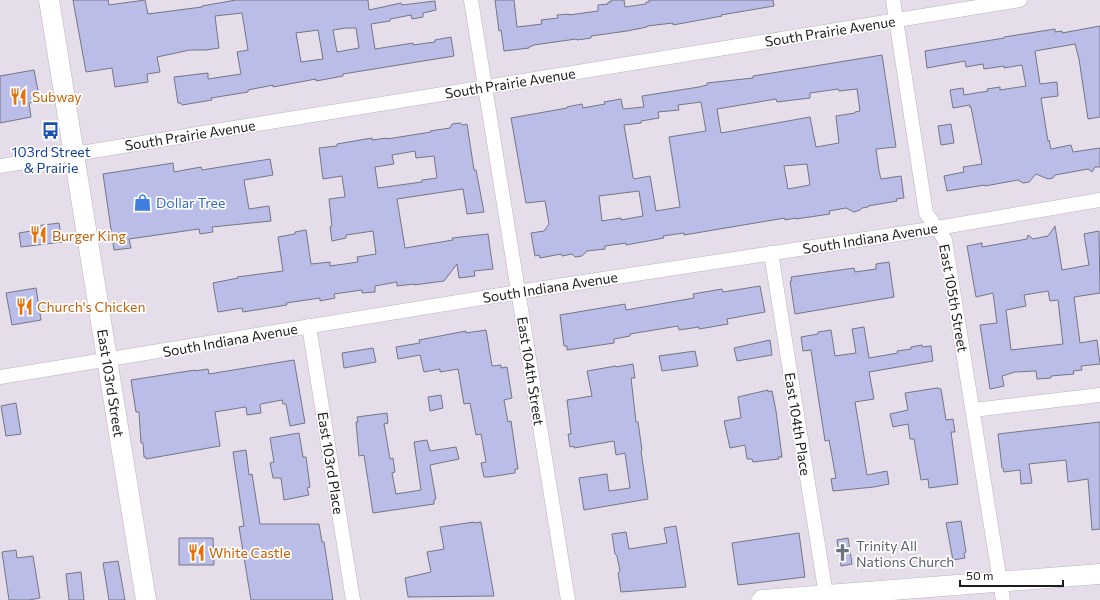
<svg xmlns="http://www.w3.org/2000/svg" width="1100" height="600" font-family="Commissioner,sans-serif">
  <rect width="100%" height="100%" fill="#e5ddea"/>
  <path fill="#babde8" stroke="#757683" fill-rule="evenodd" d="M73,0H108L109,5L145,0L148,14L202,7V6L236,0H368L369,10L401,3L402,5L435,1L436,10L423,13V17L412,19L411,15L390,19V21L371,24L375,49L413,43V45L435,42V40L451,37L454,56L343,74V76L316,81V79L273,87V85L248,90V92L211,98L212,100L182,105L181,103H178L174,77L208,73V79L241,74L237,52L248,50L242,13L215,16L219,48L206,50H190L157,57L160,72L147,74L148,82L115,87L112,68L86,72ZM346,28H356L359,48L337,52L333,30ZM318,30L323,59L301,62L296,33Z
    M495,0H514L517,27L542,24L541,20L558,18L557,15L569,14V15L598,11V5L608,4V2H611V0H624L625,7L646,4V2H649V0H773L774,6L721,15L722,16L673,25V23L647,26V27L627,31L591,36V38L577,40L576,39L534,45L529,47V48L504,51L501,30L499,31Z
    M1100,26V117L1088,119L1079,59L1075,44L1035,51L1040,84L1057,82L1058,96L1041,98L1048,141L1049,140L1051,149L1071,145L1073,152L1100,148V167H1095L1092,172L1088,169L1055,175L1053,178L1048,179L1036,174L1029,182L1023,183L1018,180L985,186V185L947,191L944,176L964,172L963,167L982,164L971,107L970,108V105L953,108L950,90L963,88L964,95L988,91L987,89L1000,87V90L1026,86L1022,65L1004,68V66L984,69L983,64L966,67L965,61L927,68L925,51L1004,38V37L1055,29V32L1062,31V33Z
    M882,55L896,147L876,149L879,171L881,179L901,176L904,198L896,199L897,201L868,206V207L862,208L860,210L854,212L846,208L829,211L830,214L796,219V218L785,220V218L684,235V233L663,236L664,238L626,245V243L605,246V249L587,251L582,256L575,257L572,254L562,256L561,254L540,258L539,255L535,256L531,233L544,231L549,224L545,201L526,203L511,118L567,108V107L582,104L583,108L605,104L604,102L621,99L623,109L644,107L642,96L699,87L707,85V83L753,78V76L772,73ZM838,89L839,91L857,89L860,111L855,112V113L836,116L839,143L816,147L810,117L721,133L717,109L776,99L777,102L810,98V93ZM701,102L706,131L669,137L680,207L656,211L650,176L634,179L633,177L624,125L641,123V121L659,118L658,112L679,110L678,105ZM807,164L810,185L788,189L784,166ZM639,191L643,216L621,220V218L602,221L599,196Z
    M34,70L40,101L29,103L31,117L0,123V76Z
    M460,123L463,125L467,124L474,170H476L484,212L467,214L463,189L397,199L405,248L453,240L452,238L488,234L493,269L474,271L475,276L459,278L457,264L444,281L414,285V284L397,286V282L375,286V292L362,293V290L334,294L335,298L320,301V298L286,303L287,305L243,312L242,308L218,312L213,283L238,278L237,277L283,271L278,237L295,234V232L306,230L311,264L330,262V266L358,262L357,257L376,254L373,231L346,235V238L332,241L330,227L332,226L329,199L345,197L342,176L323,179L319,148L337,146V144L372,138V140L387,138V139L431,132L430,131L450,128L452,124ZM415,151L416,158L434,156L437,178L422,180V182L378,188L375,167L394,164L392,155Z
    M951,124L954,143L941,145L938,126Z
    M270,159L273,175L244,180L249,209L269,206L271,221L212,227L213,232L200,234L199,229L129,239L131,248L114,250L103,174L173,163L174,172L201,167L202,170Z
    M59,223L62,242L21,247L19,233L37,230L36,226Z
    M1055,226L1062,270L1089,265L1084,234L1099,231L1100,293L1074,297L1080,343L1097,340L1100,364L1081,366L1082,370L1073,371L1074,374L1051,376V378L1037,379L1036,371L1015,372L1002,376L1004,386L990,389L980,325L997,323L993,293L976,297L967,246L982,243V247L1027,239L1028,235L1033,239L1048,236ZM1048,291L1050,301L1058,300L1063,344L1011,350L1006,310L1026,306L1024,295Z
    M889,262L894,297L795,314L790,281H792L791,277L854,268L855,272L876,269V264Z
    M760,286L765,312L727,319L728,324L699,329V327L679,330L678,326L630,334V336L614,339V343L567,350V346H564L560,315L625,304L626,310L694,298L693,294L722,289L723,292Z
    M36,288L41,320L12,325L6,293Z
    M864,327L869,358L898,353L897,351L911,349V347L922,345V347L931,346L933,361L869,372L874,399L855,402L867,475L887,471L889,484L874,487L833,491L831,479L836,478L829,440L825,441L811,350L803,351L801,337L818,334V332L831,330L835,356L856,353L852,329Z
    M486,330L492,366L501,365V368L507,367L512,398L504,400L508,422L511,421L518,469H515V473L489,477H484L481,463L486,462L481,434L476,435L470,403L464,404L458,369L440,372V369L424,372L420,355L398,359L396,347L420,343L419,340L466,331V333Z
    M770,340L772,355L737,361L734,348Z
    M373,348L376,362L344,368L342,353Z
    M695,351L698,366L662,371L659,356Z
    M294,360L305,423L290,426L286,404H283L282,400L261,404L260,405L261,413L247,415L246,407H245L215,412L220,446L146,459V457H144L143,443H141L139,412H136L131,380L195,370V371L208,369L209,374Z
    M633,364L635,378H631L636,422H638L642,450L641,451L648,499L584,510L579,478L607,474L609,491L630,488L625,453L616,455L614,441L574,448V446L570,447L568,434H571L567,400L592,396L587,371L616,366V367Z
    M937,388L941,389L946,420L953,419L955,432H951L958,484L929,488L928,479L921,480L914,439H910L908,424L893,427L890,414L908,410L905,393Z
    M768,390V392L772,391L776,411L782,457H778L779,459L753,462L752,459H747L745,445L730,448L724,421L741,418L738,397Z
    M441,395L443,408L430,411L428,397Z
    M16,403L21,434L6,436L1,406Z
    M387,413L388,423L384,424L390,459L393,458L395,472L392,473L396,494L421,490L414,442L427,440L430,451L456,447L459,459L430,465L436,499L434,500V504L373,513L364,455L359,456L356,422H358L357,417Z
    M1100,422V529L1092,530L1088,479L1068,482L1066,460L1029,464L1032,483L1021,484L1020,470L1004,472L1003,468H1002L998,434Z
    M299,433L303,457H306L310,487L307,488L309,495L284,500L281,478H273L270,463L274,462L270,438Z
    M246,450L249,475L252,474L260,524H319L322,542H324L333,600H251L239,527L244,526L233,452Z
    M961,521L966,552L964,553L965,558L953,560L946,523Z
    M474,522V523L481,522L494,596L408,597L405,578L431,572L427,552L444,549L440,527Z
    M676,526L686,587L621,592L618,573L620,571L617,556L615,554L612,534L626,532L629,549L667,543L664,528Z
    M799,533L805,577L738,585L732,543Z
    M179,538H213L214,565H179Z
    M848,538L852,564L841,566L837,540Z
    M16,550L17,558L33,556L40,598L29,600H9L2,552Z
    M118,561L125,600H109L103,563Z
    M81,572L84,600H69L66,574Z"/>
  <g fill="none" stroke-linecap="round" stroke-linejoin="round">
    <defs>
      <path id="minor" d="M471,0L568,600
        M893,0L926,213L945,240L1003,600
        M0,166L1020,0
        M771,253L826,595
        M309,326L353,600
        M0,377L518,292L937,228L1100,200
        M973,410L1100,395"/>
      <path id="secondary" d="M49,0L146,600
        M762,600L1100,574"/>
    </defs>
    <use href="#minor" stroke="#bab3bf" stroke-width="15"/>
    <use href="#secondary" stroke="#bab3bf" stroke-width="21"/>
    <use href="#minor" stroke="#fff" stroke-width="14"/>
    <use href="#secondary" stroke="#fff" stroke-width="20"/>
  </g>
  <defs>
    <symbol id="restaurant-bare" viewBox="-9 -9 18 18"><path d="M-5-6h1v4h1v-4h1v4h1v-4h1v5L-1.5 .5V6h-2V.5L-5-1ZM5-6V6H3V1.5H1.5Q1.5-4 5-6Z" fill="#e8710a" stroke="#fff" stroke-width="2.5" paint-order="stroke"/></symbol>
    <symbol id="bus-bare" viewBox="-9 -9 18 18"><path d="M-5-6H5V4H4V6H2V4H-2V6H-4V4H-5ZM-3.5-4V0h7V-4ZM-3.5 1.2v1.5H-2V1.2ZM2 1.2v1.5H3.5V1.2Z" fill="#1a4fb4" stroke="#fff" stroke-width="2.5" paint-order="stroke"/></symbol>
    <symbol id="shop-bare" viewBox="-9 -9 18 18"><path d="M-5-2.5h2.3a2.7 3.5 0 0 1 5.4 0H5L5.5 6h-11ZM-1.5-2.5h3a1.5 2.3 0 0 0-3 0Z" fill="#3f7fe0" stroke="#fff" stroke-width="2.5" paint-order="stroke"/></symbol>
    <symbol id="church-bare" viewBox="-9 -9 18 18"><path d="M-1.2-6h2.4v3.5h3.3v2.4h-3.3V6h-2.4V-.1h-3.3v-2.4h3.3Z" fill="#6b7280" stroke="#fff" stroke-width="2.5" paint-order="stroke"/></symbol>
  </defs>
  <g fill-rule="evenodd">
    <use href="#restaurant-bare" x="6" y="84" width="25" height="25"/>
    <use href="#bus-bare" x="38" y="118" width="25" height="25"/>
    <use href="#shop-bare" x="130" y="190" width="25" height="25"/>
    <use href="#restaurant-bare" x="26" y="222" width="25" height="25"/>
    <use href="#restaurant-bare" x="12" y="294" width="25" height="25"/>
    <use href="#restaurant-bare" x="184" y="540" width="25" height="25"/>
    <use href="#church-bare" x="830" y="540" width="25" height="25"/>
  </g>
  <g text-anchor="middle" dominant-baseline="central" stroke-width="3.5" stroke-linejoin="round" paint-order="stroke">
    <g font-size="14" fill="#1e1b20" stroke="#fff">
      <text transform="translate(830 31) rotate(-9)">South Prairie Avenue</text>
      <text transform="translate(510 83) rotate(-9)">South Prairie Avenue</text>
      <text transform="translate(190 135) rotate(-9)">South Prairie Avenue</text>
      <text transform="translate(870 238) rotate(-9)">South Indiana Avenue</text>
      <text transform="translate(550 287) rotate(-9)">South Indiana Avenue</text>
      <text transform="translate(954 298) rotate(80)">East 105th Street</text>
      <text transform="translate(230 340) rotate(-10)">South Indiana Avenue</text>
      <text transform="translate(531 371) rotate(81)">East 104th Street</text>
      <text transform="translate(111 383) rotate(81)">East 103rd Street</text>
      <text transform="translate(798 424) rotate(81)">East 104th Place</text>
      <text transform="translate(331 463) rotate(81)">East 103rd Place</text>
    </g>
    <g font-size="14" fill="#c56008" stroke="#fff" text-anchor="start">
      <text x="32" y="96">Subway</text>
      <text x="52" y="235">Burger King</text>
      <text x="37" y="306">Church's Chicken</text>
      <text x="209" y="552">White Castle</text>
    </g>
    <g font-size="14" fill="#164399" stroke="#fff">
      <text x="51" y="151">103rd Street<tspan x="51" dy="16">&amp; Prairie</tspan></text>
    </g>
    <g font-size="14" fill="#366cbe" stroke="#fff" text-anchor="start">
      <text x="156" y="202">Dollar Tree</text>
    </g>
    <g font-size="14" fill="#5b616d" stroke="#fff" text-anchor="start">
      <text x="856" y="545">Trinity All<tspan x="856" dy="16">Nations Church</tspan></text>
    </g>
  </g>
  <path d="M960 580v6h103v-6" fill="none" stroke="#1e1b20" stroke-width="2"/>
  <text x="966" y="580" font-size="12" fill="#1e1b20" stroke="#ffffff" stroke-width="3" paint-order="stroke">50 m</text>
</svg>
